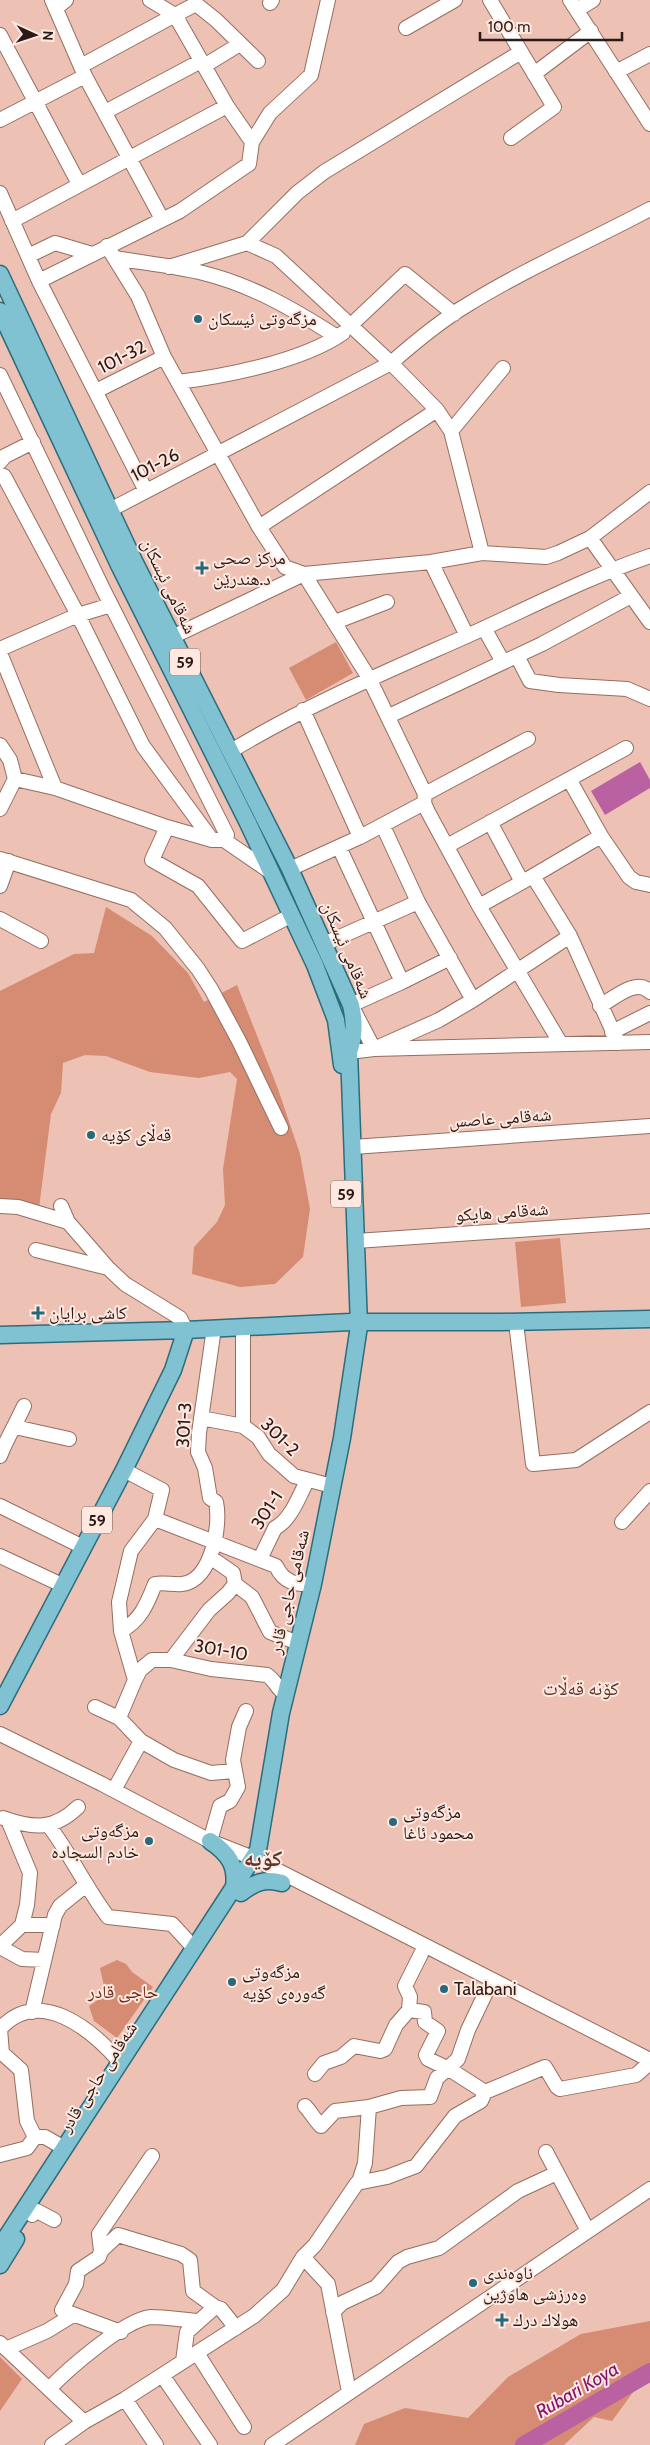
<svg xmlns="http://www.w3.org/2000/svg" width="650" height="2445" font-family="Cabin,'Noto Naskh Arabic',sans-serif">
  <rect width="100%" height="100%" fill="#edc1b3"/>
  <path fill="#d68b73" d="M336,642L353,673L306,700L289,668Z
    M106,907L152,936L188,973L204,1002L237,985L278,1089L300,1154L310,1209L303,1257L275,1284L240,1287L192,1274L194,1247L217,1222L225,1205L223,1169L237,1079L230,1072L199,1078L150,1072L106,1056L85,1055L63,1063L61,1093L51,1114L39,1208L0,1202V991L74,954L94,953Z
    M560,1238L566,1303L521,1307L515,1242Z
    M117,1960L126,1964L132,1972L153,1987L117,2038L94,2021L89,2006L102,1997L104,1986L100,1968Z
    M650,2321V2382L634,2391L612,2421L594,2417L564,2445H355L364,2424L405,2408L468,2418L508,2377L581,2334Z
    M0,2357L22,2379L0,2411Z"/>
  <path fill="#ba61a2" d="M640,762L650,780V788L605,815L591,791Z"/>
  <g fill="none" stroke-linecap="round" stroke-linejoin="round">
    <path stroke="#ba61a2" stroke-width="18" d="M524,2445L650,2372"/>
    <defs>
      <path id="minor" d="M52,0L85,76L162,219
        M150,0L175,15
        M490,0L554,107L511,138
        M570,0L650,124
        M270,3L272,0
        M56,8L66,0
        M577,10L593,0
        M406,28L455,0
        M0,35L79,184
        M81,66L175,15
        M204,66L240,44
        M616,72L650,54
        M534,74L591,31
        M105,112L201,61
        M0,120L85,76
        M252,142L270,113L311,75L328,0
        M0,193L39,281L146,491
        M12,221L227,106
        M247,243L276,256L391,363C415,342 440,321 467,305C525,269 590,241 650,209
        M107,246L138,296L164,357L259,527L285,567L304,574L369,678L425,794L424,803L428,812L479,906L561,1044
        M28,256L55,243L92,254
        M115,258C144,263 174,266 203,273C252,285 295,310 337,337
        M169,267L247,243L297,193L324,172L521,52
        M39,281L180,211L249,164L252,142L227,106L175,15L196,4L216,20L258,61
        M351,325L405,274L454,314
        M0,375L103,589L227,835L224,840
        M178,382C227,376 303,361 343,333
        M96,391L164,357
        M437,410L451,431L482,553
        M451,431L503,368
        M0,462L5,456L33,442
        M0,475L4,476L78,615L143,746L212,840
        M110,510L391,363L437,410L259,527
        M590,538L650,622
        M431,562L467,636
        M335,622L387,602
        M484,628L503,662
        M172,637L304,574L431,562L482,553L546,557L558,553L590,538L650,492
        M0,649L78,615L111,605
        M0,653L55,788
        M517,656L530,681L559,685L627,689L650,699
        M303,710L360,837L424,803
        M389,716L542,644L631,596
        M0,745L10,760L15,779L0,809
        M231,751C309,704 386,672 469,635C529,608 588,577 650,556
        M15,779L55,788L167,827L212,840H224L272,873
        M569,779L601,836
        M425,794L528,739
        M490,822L522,882
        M167,827L152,860L198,886L242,941L292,915
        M447,846L626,748
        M339,847L402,982L351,1005L374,1049L439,1020L473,1000L418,902L383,826
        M0,859L131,900L165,928L198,969L211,989L239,1041L281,1128
        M290,869L360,837
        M533,876L601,836L629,877L636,882L650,885
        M0,886L9,861
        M479,906L533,876L570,936
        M0,919L41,941
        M324,944L418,902
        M402,982L450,958
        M473,1000L570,936L618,1043
        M600,1006C613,999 637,977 650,992
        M612,1032L650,1013
        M341,1053L374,1049L650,1042
        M353,1147L650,1126
        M0,1206L18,1207L68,1222
        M61,1206L68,1222L108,1268L125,1284L180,1318L186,1330
        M356,1241L650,1221
        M36,1250L108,1268
        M517,1331L533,1464L576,1460L650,1412
        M243,1335V1426
        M201,1418L243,1426L258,1437L269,1454L294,1476L332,1486
        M15,1427L69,1439
        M0,1456C7,1438 16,1424 24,1406
        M124,1470L162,1490L155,1519L276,1566C284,1583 296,1585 313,1584
        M0,1506L83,1547
        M622,1522L650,1491
        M0,1556L62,1585
        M260,1559L275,1528C291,1520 299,1496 307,1481
        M235,1584L252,1597L270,1632L298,1643
        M121,1631C141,1620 147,1604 155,1584C164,1582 173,1585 182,1584C212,1581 221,1525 216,1502L210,1498L205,1468L198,1452L199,1433L213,1335
        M171,1660L209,1610L228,1593L235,1584L233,1573L210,1557
        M135,1680L140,1670L152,1660H171L211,1669L267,1675C275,1680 277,1689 285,1694
        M95,1707L119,1718L141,1741L174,1760L211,1773L234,1771
        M119,1718L135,1680L121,1631L119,1602L131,1551L155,1519
        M0,1734L102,1784L210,1841L253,1858L650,2060
        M114,1790L141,1741
        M3,1818C34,1829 54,1830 78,1807
        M49,1826C71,1855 86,1888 108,1917L172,1924L194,1948
        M210,1841L220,1806L230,1801L238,1787L233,1760L239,1727L246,1711
        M22,1925H53
        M0,1946L22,1925L27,1905L30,1873L8,1820
        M0,1947L22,1959L44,1960
        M409,2010L424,2012L425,2022L438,2031L426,2055L428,2059L449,2069L485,2092L545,2067L557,2087L560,2089L636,2075L645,2067
        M32,2012L55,1915L60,1906L86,1885
        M0,2029C39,1985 92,2030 120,2062
        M0,2029L2,2053L21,2070L27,2121L35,2137
        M315,2074L324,2063L341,2057L354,2046L380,2051L385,2049L396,2025L409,2010L410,1997L405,1986L421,1954
        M305,2106C311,2112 314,2119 321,2126L335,2111L369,2107L401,2098L430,2097L437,2078L458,2059L468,2030L488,1988
        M35,2137H45L64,2148
        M546,2152L588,2231
        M0,2155L27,2148L35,2137
        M359,2182L365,2163L369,2107
        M32,2215L37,2211L54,2220
        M101,2251L99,2234L152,2156
        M303,2257L315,2245L357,2183L387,2177L416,2166L455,2116L481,2101L485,2092
        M333,2312L342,2303L376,2287L398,2262L407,2257L439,2248L518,2191L557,2173
        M121,2332L62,2310L76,2284L78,2271L99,2257L101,2251L118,2235L181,2254L190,2260L193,2291L215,2307
        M0,2343L84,2422
        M6,2349L47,2331L73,2315
        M197,2353L244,2427
        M183,2361L187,2332L215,2307L221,2309L236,2328
        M162,2375L210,2445
        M49,2389C67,2370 125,2319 151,2317C165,2317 183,2320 197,2321
        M125,2399L156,2445
        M52,2445L84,2422L125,2399L254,2316L283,2290L303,2257L328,2284L349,2392
        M272,2445L650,2189"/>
      <path id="major" d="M0,274L134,561L290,869L351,1005C355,1022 355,1036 349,1052L359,1326L342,1438L313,1584L281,1713L258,1850L0,2247
        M0,311L120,567L247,821L315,965L336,1020L342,1065
        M0,1335L186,1330L350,1322H502L650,1319
        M0,1706L124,1470L173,1370L186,1330
        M210,1841C228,1853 237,1865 234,1887
        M241,1893C254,1883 264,1878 282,1883
        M0,2265L16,2239"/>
    </defs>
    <use href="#minor" stroke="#956e61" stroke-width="16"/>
    <use href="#major" stroke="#2c6d7d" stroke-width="19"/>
    <use href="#minor" stroke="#fff" stroke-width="14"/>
    <use href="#major" stroke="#80c2d2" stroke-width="16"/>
  </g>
  <g fill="#26697b" stroke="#ffe8e0" stroke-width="2">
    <circle cx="198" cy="319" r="5"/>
    <path d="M199.5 560.5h5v5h5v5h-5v5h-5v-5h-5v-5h5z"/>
    <circle cx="91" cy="1135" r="5"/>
    <path d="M35.5 1305.5h5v5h5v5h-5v5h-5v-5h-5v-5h5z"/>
    <circle cx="393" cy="1822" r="5"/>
    <circle cx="149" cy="1841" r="5"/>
    <circle cx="232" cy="1982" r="5"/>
    <circle cx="444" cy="1989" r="5"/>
    <circle cx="473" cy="2283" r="5"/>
    <path d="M499.5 2312.5h5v5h5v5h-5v5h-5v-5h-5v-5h5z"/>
  </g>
  <g text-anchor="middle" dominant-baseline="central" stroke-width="4" stroke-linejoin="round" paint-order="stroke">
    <g fill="#ffe8e0" stroke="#6b5853" stroke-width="1">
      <rect x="170" y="648.5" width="30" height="27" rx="4"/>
      <rect x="331" y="1180.5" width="30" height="27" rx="4"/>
      <rect x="82" y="1506.5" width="30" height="27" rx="4"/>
    </g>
    <g font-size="16" font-weight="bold" fill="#2b1b16">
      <text x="185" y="662">59</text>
      <text x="346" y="1194">59</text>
      <text x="97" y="1520">59</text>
    </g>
    <g font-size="18" fill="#2b1b16" stroke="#ffe8e0" text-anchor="start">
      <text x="208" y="319">مزگەوتی ئیسکان</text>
      <text x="213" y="558">مرکز صحی<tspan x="213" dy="21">د.هندرێن</tspan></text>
      <text x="101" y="1135">قەڵای کۆیە</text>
      <text x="49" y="1313">كاشی برایان</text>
      <text x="403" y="1812">مزگه‌وتی<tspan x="403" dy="21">محمود ئاغا</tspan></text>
      <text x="139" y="1831" text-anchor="end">مزگه‌وتی<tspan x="139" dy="21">خادم السجاده</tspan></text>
      <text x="242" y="1972">مزگه‌وتی<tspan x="242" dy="21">گه‌وره‌ی كۆیه</tspan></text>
      <text x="454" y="1989">Talabani</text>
      <text x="483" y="2273">ناوەندی<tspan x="483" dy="21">وەرزشی هاوژین</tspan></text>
      <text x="513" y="2320">هولاك درك</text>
    </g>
    <g font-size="18" fill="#2b1b16" stroke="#ffe8e0">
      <text transform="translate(122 357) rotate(-27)">101-32</text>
      <text transform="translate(155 465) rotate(-27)">101-26</text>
      <text transform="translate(169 586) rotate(64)">شەقامی ئیسکان</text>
      <text transform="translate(347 950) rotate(67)">شەقامی ئیسکان</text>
      <text transform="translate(500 1118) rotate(-4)">شه‌قامی عاصس</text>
      <text transform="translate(502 1212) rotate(-4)">شه‌قامی هایكو</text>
      <text transform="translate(184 1425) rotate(-87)">301-3</text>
      <text transform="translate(280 1437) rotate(45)">301-2</text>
      <text transform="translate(267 1510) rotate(-57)">301-1</text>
      <text transform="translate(289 1592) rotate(-77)">شەقامی حاجی قادر</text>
      <text transform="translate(221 1650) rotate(10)">301-10</text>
      <text transform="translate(98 2077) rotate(-57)">شەقامی حاجی قادر</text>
    </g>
    <g font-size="18" fill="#6c2912" stroke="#ffe8e0">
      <text x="123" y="1992">حاجی قادر</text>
    </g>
    <g font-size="19" fill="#5a372c" stroke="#ffe8e0">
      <text x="581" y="1688">کۆنە قەڵات</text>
    </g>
    <g font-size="19" font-style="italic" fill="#84146d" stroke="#ffe8e0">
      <text transform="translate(577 2390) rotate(-30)">Rubari Koya</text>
    </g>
    <g font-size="22" font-weight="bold" fill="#5a372c" stroke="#ffe8e0">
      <text x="263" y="1858">کۆیە</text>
    </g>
  </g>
  <g transform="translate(35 35) rotate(93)" stroke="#ffe8e0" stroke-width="4" paint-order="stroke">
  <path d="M0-4L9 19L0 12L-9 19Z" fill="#2b1b16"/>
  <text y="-8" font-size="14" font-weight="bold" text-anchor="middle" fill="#2b1b16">N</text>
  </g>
  <path d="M480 32v8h142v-8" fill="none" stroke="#2b1b16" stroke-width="2.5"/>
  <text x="488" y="32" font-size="15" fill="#2b1b16" stroke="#ffe8e0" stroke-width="4" paint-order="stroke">100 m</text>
</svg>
